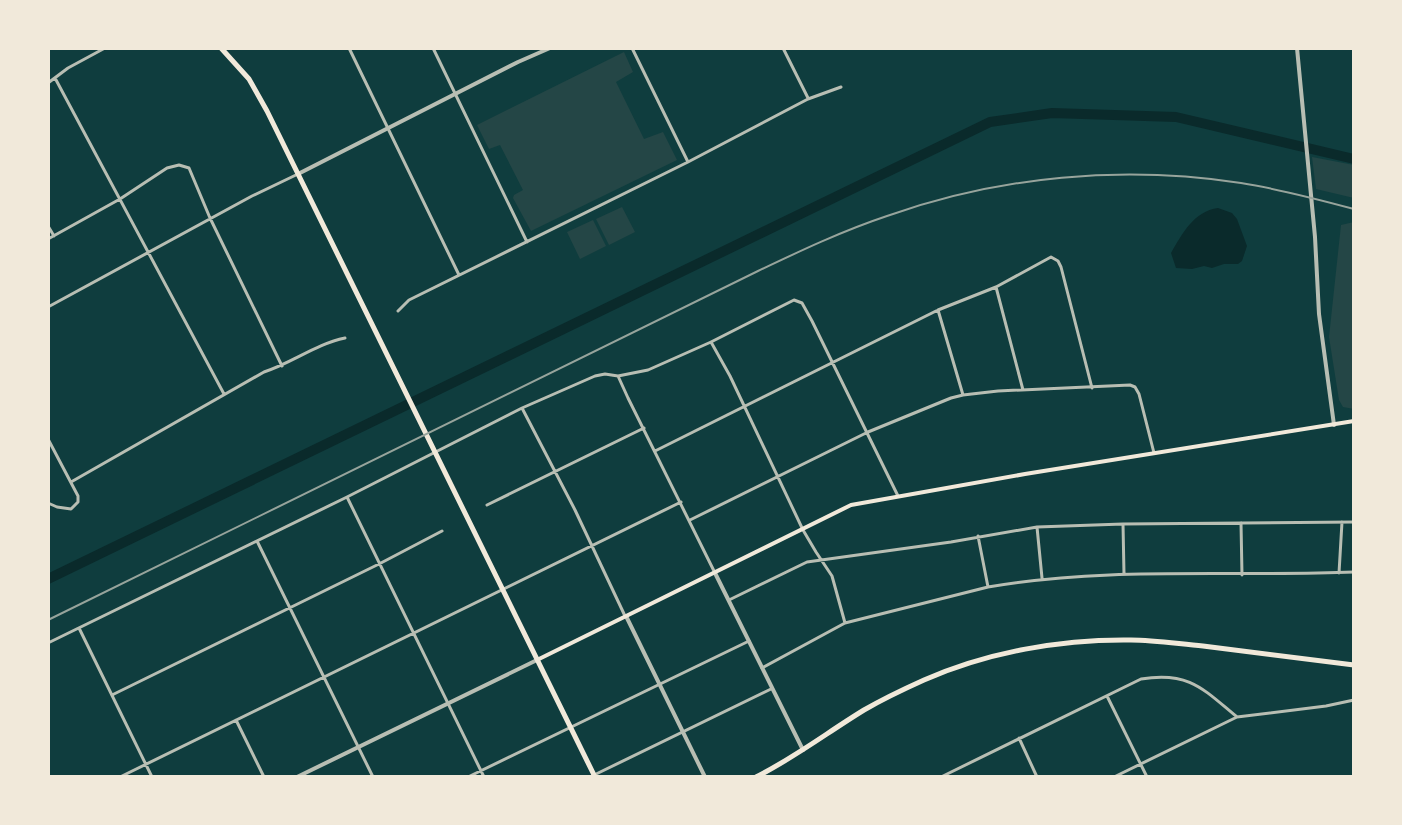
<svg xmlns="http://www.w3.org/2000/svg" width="1402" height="825" font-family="Commissioner,sans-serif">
  <rect width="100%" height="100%" fill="#0f3d3e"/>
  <path fill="#244646" d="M624,52L633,72L616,82L644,139L663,132L677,160L531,231L513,198L514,195L523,190L500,145L489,149L477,125Z
    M1312,157L1354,165V198L1316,189Z
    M622,207L635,232L609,245L596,219Z
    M593,220L606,246L580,259L567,232Z
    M1354,222V409L1343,407L1339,400L1329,337L1341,225Z"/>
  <path fill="#0a2a2b" d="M1218,208L1232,213L1237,219L1247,246L1242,261L1238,264H1224L1212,268L1204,266L1192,269L1176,268L1171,253C1182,234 1194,211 1218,208Z"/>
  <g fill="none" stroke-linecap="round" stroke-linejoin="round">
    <path stroke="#0a2a2b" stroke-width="10" d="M48,579L990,122L1052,113L1176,117L1354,159"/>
    <path stroke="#b8beb3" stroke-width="3" d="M349,48L459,275
      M433,48L527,242
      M632,48L688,162
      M783,48L808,98
      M55,78L224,394
      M48,83L68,68L105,48
      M48,226L54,236
      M48,239L120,199L167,168L179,165L189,168L210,218L282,366
      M996,287L1023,390
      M48,307L252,196L298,174
      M938,310L963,395
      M398,311L409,300L688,162L808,99L841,87
      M711,342L730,376L803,530L816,552L832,576L845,623
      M618,376L628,398L715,573
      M522,408L575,510L625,616
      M48,439L78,496V502L71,509L57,507L48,503
      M655,451L938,310L996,287L1051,257L1058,261L1061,267L1092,388
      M71,482L264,372C292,363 316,344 345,338
      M347,497L484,777
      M487,505L644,428
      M690,520L868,432L951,398L963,395L998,391L1130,385L1135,387L1139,394L1154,453
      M1241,523L1242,575
      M1123,524L1124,574
      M1037,527L1042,578
      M978,536L988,587
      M257,541L373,777
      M1339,573L1342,522
      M729,600L807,562L951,542L1037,527L1123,524L1354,522
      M79,628L152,777
      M48,643L347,497L522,408L595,376L605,374L618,376L648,370L711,342L794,300L802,303L812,321L898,496
      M762,668L845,623L988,587C1109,566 1232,577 1354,572
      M112,695L379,564L442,531
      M1107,696L1147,777
      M236,720L264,777
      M1019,738L1037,777
      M120,777L681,502
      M468,777L749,641
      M590,777L771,689
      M941,777L1141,679C1189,671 1203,689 1237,717
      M1114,777L1237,717L1326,706L1354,700"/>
    <path stroke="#b8beb3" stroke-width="4" d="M1297,48L1315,237L1319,314L1334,425
      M298,174L518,62L550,48
      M715,573L803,750
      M626,616L705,777
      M297,777L537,660"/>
    <path stroke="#f1e9da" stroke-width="4" d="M537,660L851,505L1025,474L1354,421"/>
    <path stroke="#f1e9da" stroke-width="5" d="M221,48L249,79L267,111L595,777
      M756,777C794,758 828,732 864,710C883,699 904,689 924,680C988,652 1061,639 1131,640C1155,640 1179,644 1203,646C1254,652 1304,659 1354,665"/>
    <path stroke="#97a49c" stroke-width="2" d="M48,620L758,271C800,251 842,231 887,216C1000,176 1122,165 1241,183C1279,189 1317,199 1354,209"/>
  </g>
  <rect width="1402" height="825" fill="none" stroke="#f1e9da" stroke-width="100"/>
</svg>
